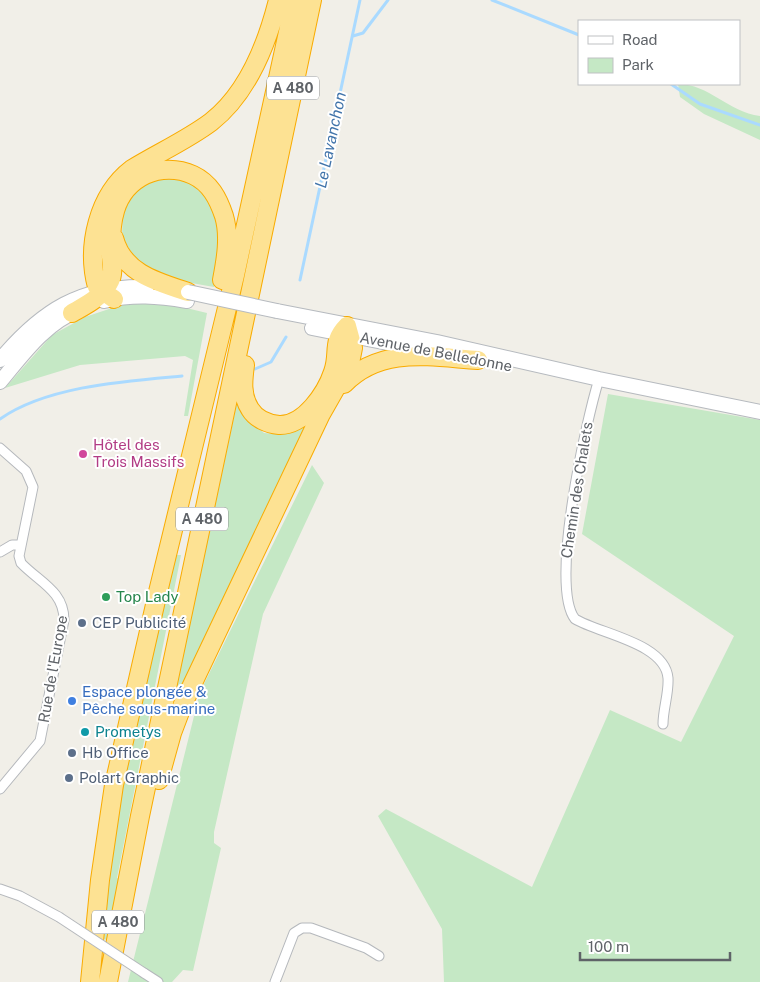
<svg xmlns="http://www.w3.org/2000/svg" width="760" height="982" font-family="'Public Sans',sans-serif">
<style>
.green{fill:#c5e8c5}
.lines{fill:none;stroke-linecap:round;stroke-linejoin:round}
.stream{stroke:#aadaff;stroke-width:3}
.minor-casing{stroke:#b5b8bc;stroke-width:11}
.secondary-casing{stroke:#b6babf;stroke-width:16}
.motorway-casing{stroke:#f9ab00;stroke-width:20}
.minor{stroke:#fff;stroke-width:9}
.secondary{stroke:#fff;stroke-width:14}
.motorway{stroke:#fde293;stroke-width:18}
.minor-bridge-casing{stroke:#b5b8bc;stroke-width:11;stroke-linecap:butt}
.secondary-bridge-casing{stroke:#b6babf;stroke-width:16;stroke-linecap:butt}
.minor-bridge{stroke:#fff;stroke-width:9}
.secondary-bridge{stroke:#fff;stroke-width:14}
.hotel-dot{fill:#d1479c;stroke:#fff;stroke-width:2}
.leisure-dot{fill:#2e9e5b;stroke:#fff;stroke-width:2}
.service-dot{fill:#5c6f8a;stroke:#fff;stroke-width:2}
.shop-dot{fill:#3f7fe0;stroke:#fff;stroke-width:2}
.culture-dot{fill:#0f9aa8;stroke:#fff;stroke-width:2}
.labels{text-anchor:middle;stroke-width:4;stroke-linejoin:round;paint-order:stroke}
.shield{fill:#fff;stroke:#8f9295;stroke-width:1}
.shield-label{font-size:14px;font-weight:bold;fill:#5f6368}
.street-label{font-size:15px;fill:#5f6368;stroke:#fff}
.hotel-label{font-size:15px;fill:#b23c85;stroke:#fff;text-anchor:start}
.leisure-label{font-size:15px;fill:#27864d;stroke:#fff;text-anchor:start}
.service-label{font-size:15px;fill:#4e5e75;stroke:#fff;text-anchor:start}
.shop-label{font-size:15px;fill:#366cbe;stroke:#fff;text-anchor:start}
.culture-label{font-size:15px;fill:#0d838f;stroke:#fff;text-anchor:start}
.water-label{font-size:16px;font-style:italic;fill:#4174aa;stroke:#fff}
</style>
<rect width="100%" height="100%" fill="#f1efe8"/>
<!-- green -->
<path class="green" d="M678 84C709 84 728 112 760 116V140L704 114 680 97Z
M161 178C168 178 177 177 184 179 194 181 199 187 205 195 225 224 222 255 214 287L163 278 140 268 122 236 123 208 141 186Z
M130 302 178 306 207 313 188 416H184L193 360 185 356 80 365 5 388 52 335 85 317Z
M608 394 760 420V982H444L442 929 378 816 386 809 532 887 610 710 681 742 734 636 582 534Z
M238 398 257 427 264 433 277 434 300 429 317 410 178 705 173 703Z
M312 465 324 483 263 614 214 832V843L221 848 193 971 183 970 172 982H128L200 692Z
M176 555H181L117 878 119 879 108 941 101 937 112 834Z"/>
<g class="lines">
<!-- stream -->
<path class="stream" d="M492 0 579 35
M353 36 363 33 388 0
M671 84 700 104 760 125
M300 280 360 0
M255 369 271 362 286 337
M0 419C47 386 126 381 182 376"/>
<!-- minor casing -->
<g class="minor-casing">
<path id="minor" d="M599 379C586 421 549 586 575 619 600 634 665 643 668 678 669 693 663 709 663 724
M0 448 26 471 33 487 19 556 21 563C39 582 64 591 64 620L40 741 0 789
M0 552 12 545H20
M0 889 20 896 59 917
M144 973 158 982
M275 982 294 933 302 928H311L366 948 379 956"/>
</g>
<!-- secondary casing -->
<g class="secondary-casing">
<path id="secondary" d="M104 301C133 294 158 296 187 301
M277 311 437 342 599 379 760 412
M312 328 428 351
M0 360C41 311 81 285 147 287
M0 382C24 353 45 323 81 309"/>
</g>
<!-- motorway casing -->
<g class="motorway-casing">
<path id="motorway" d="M114 238C123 273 157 282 188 292
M114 299 97 287C86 246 98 195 132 169 158 153 187 140 211 122 248 93 267 44 278 0
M72 313C86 305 101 298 109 283 114 275 112 265 111 257 110 225 112 191 145 175 160 168 178 168 193 175 210 183 218 198 224 216 230 236 226 259 222 280
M245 365C243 380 241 395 250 409 256 419 268 424 279 425 304 426 326 393 333 372 340 353 331 342 347 326
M344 384C381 346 431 357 478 360
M159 780 172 733 183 704 321 414 350 363 353 348 347 326
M90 982 100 880 114 785 157 596 235 275 295 0
M108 982 140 816 312 0"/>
</g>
<!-- minor -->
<use href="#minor" class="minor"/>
<!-- secondary -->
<use href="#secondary" class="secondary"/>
<!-- motorway -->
<use href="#motorway" class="motorway"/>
<!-- minor-bridge casing -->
<g class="minor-bridge-casing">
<path id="minor-bridge" d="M59 917 144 973"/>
</g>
<!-- secondary-bridge casing -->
<g class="secondary-bridge-casing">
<path id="secondary-bridge" d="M188 292 277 311"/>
</g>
<!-- minor-bridge -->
<use href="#minor-bridge" class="minor-bridge"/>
<!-- secondary-bridge -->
<use href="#secondary-bridge" class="secondary-bridge"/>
</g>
<!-- markers -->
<circle class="hotel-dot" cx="83" cy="454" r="5"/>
<circle class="leisure-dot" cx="106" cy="597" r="5"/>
<g class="service-dot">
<circle cx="82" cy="623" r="5"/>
<circle cx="72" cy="753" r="5"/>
<circle cx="69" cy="778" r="5"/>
</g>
<circle class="shop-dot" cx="72" cy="701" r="5"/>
<circle class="culture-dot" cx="85" cy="732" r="5"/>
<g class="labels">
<!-- shield labels -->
<g class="shield">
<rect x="267" y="76.5" width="52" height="23" rx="4"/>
<rect x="176" y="507.5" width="52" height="23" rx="4"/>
<rect x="92" y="910.5" width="52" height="23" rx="4"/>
</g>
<g class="shield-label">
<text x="293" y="93">A 480</text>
<text x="202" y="524">A 480</text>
<text x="118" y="927">A 480</text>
</g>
<!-- street labels -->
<g class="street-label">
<text transform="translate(436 352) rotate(11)" y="5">Avenue de Belledonne</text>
<text transform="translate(577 490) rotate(-81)" y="5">Chemin des Chalets</text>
<text transform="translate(53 669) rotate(-80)" y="5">Rue de l'Europe</text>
</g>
<!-- hotel labels -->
<g class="hotel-label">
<text x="93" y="450">Hôtel des<tspan x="93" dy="17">Trois Massifs</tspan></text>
</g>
<!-- leisure labels -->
<g class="leisure-label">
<text x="116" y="602">Top Lady</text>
</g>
<!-- service labels -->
<g class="service-label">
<text x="92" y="628">CEP Publicité</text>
<text x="82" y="758">Hb Office</text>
<text x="79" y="783">Polart Graphic</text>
</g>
<!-- shop labels -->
<g class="shop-label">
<text x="82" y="697">Espace plongée &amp;<tspan x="82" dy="17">Pêche sous-marine</tspan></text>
</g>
<!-- culture labels -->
<g class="culture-label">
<text x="95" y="737">Prometys</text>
</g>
<!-- water labels -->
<g class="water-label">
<text transform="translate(330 140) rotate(-78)" y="6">Le Lavanchon</text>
</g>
</g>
<!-- legend -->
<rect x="578" y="20" width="162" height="65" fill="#ffffff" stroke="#bfc1c3"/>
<rect x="588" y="36" width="25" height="8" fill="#ffffff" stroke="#bfc1c3"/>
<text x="622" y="45" font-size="15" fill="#5f6368">Road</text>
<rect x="588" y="58" width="25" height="15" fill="#c5e8c5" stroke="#bfc1c3"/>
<text x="622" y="70" font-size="15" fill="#5f6368">Park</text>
<!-- scale -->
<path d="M580 952v8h150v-8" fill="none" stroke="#5f6368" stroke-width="2.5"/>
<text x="588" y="952" font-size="15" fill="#5f6368" stroke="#ffffff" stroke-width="4" paint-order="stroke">100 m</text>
</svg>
